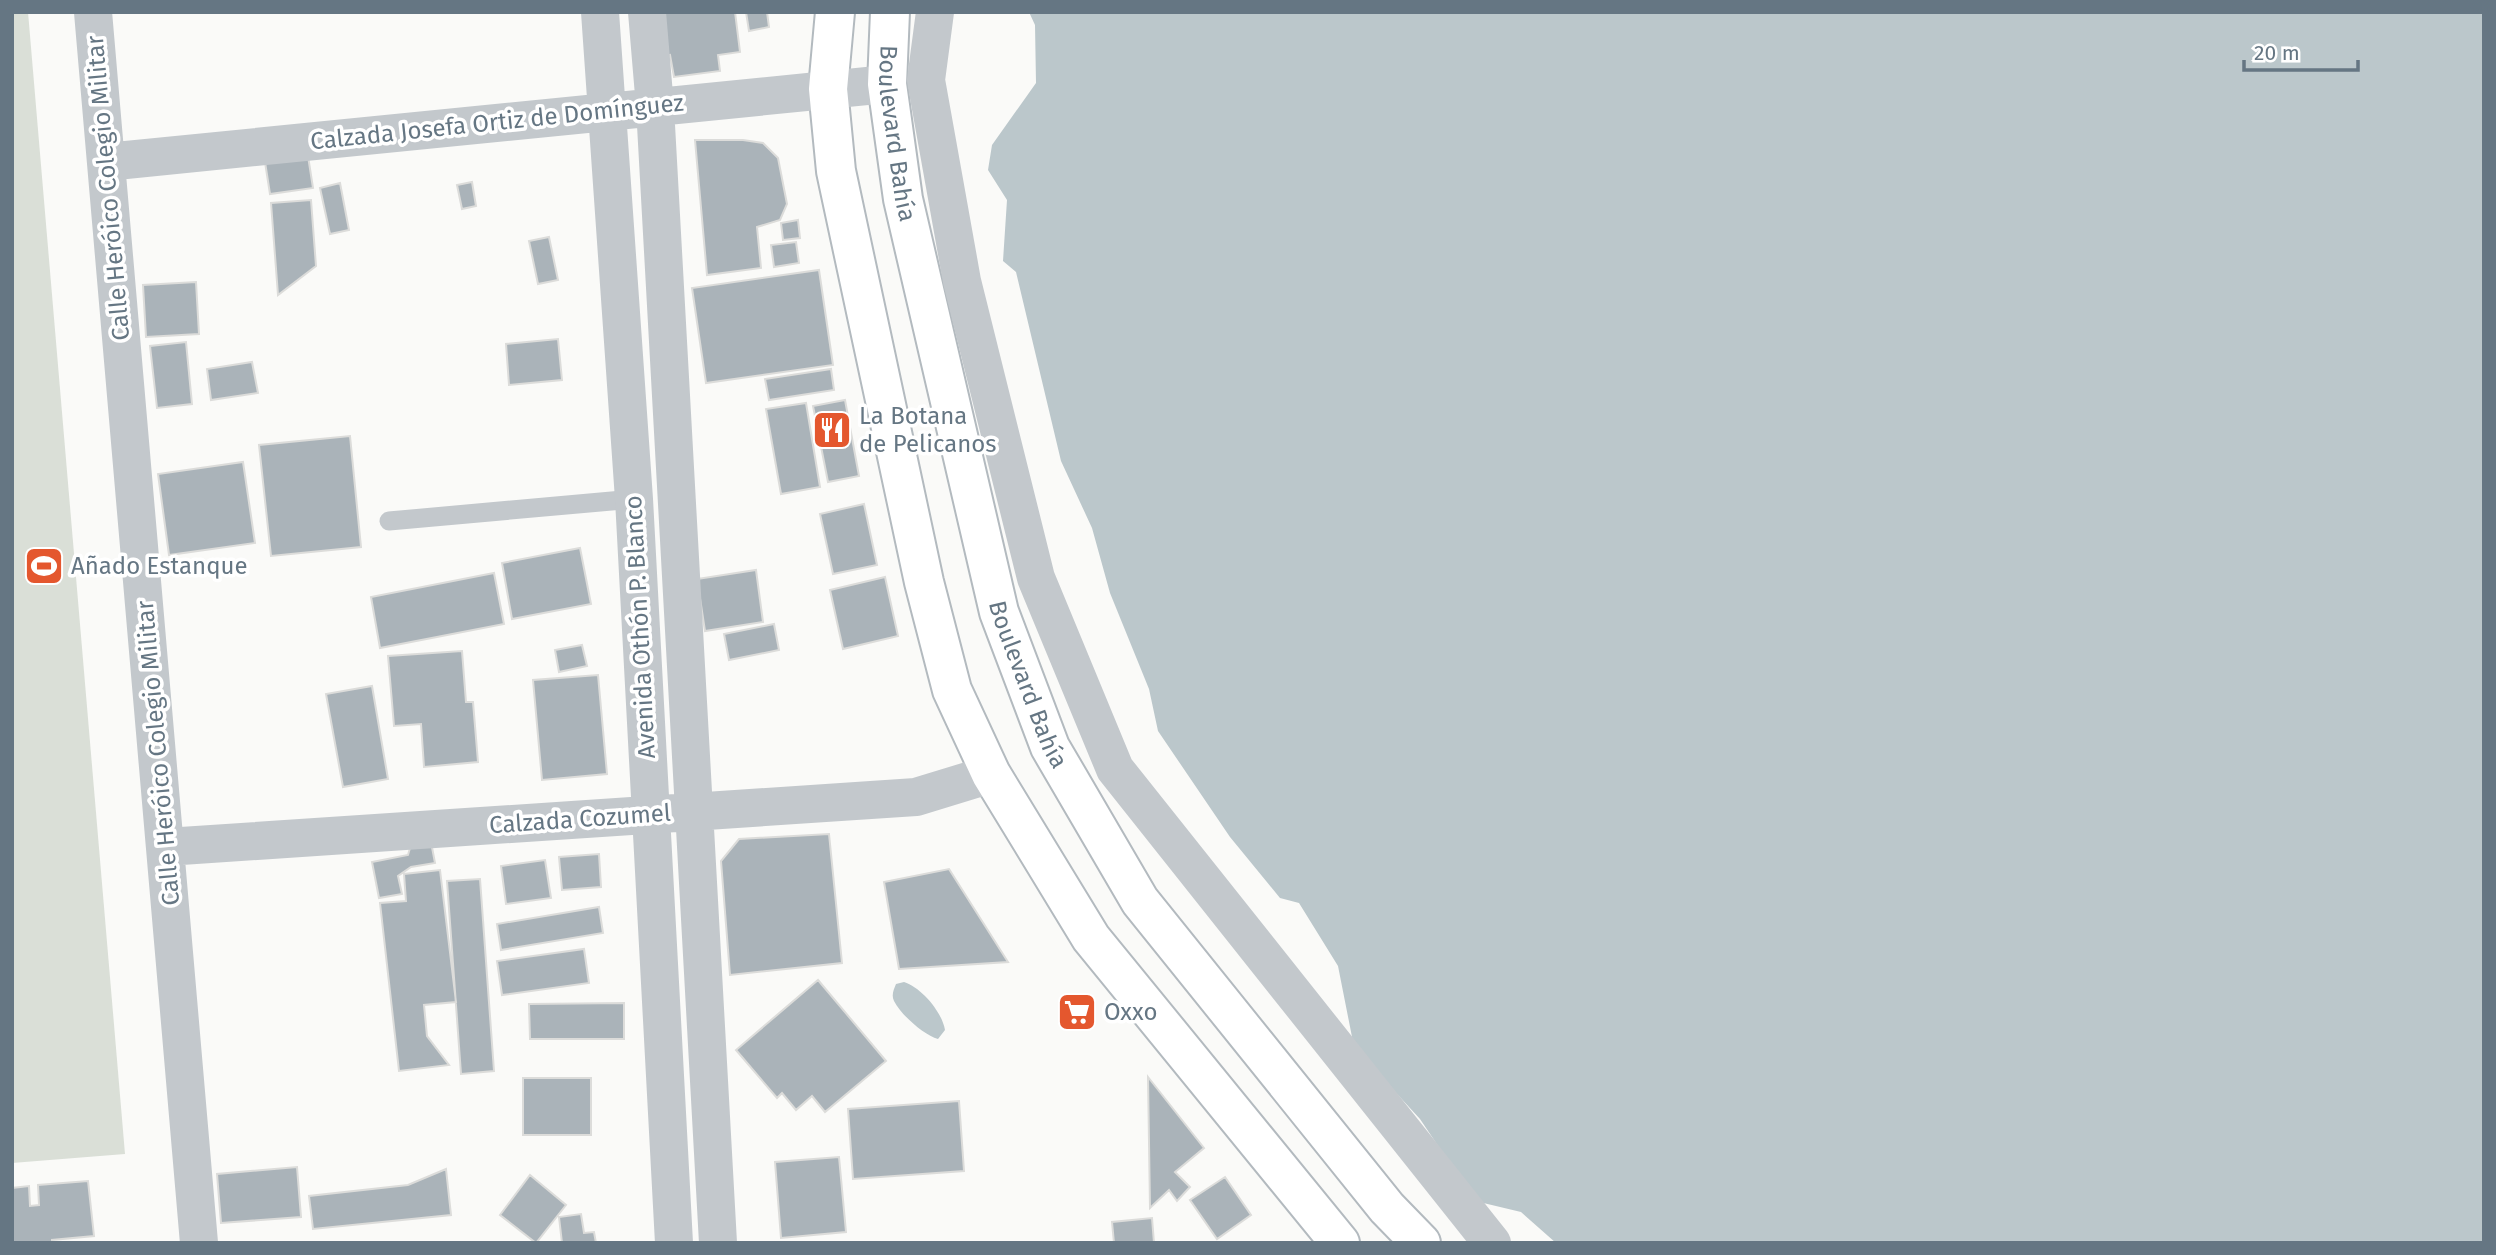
<svg xmlns="http://www.w3.org/2000/svg" width="2496" height="1255" font-family="'Fira Sans',sans-serif">
<style>
.green{fill:#dadfd7}
.water{fill:#bbc7cb}
.building{fill:#aab3b9;stroke:#dcdcda;stroke-width:2}
.lines{fill:none;stroke-linecap:round;stroke-linejoin:round}
.secondary-casing{stroke:#b3babf;stroke-width:42}
.lane{stroke:#c3c8cc;stroke-width:19}
.street{stroke:#c3c8cc;stroke-width:38}
.secondary{stroke:#fff;stroke-width:38}
.labels{text-anchor:middle;stroke-width:7;stroke-linejoin:round;paint-order:stroke}
.street-label{font-size:24px;fill:#657683;stroke:#fff}
.poi-label{font-size:24px;fill:#657683;stroke:#fff;text-anchor:start}
</style>
<rect width="100%" height="100%" fill="#fafaf8"/>
<!-- green -->
<path class="green" d="M12 12H28L125 1154 12 1163Z"/>
<!-- water -->
<path class="water" d="M1029 12H2484V1243H1556L1521 1212 1475 1201 1420 1119 1354 1047 1338 966 1299 903 1280 898 1230 837 1158 731 1149 689 1110 593 1092 528 1061 461 1016 272 1003 261 1007 200 988 170 992 145 1036 83 1035 25Z
M904 982C922 988 942 1012 945 1030L938 1039C924 1035 901 1015 894 1001 891 995 894 989 896 984Z"/>
<!-- building -->
<path class="building" d="M651 12H735L740 52 718 55 720 71 674 77 670 55 658 57Z
M746 12H767L769 27 749 31Z
M695 140H743L763 143 778 158 787 204 780 220 757 227 761 268 707 275Z
M308 156 313 188 270 194 265 162Z
M472 182 476 206 462 209 457 185Z
M340 183 349 230 330 234 320 188Z
M311 200 316 266 278 295 271 203Z
M798 220 800 238 783 240 781 223Z
M549 237 558 280 538 284 529 241Z
M796 242 799 263 774 267 771 245Z
M819 270 833 365 706 383 692 288Z
M196 282 199 334 146 337 143 285Z
M558 339 562 380 509 385 506 344Z
M186 342 192 404 157 408 150 346Z
M252 362 258 393 211 400 207 369Z
M831 369 834 390 769 400 765 379Z
M845 400 859 476 828 482 813 406Z
M806 403 820 487 781 494 766 409Z
M350 436 361 547 271 556 259 445Z
M243 462 255 543 169 555 158 474Z
M864 504 877 565 833 574 820 514Z
M580 548 591 604 512 619 502 563Z
M756 570 763 622 705 631 697 579Z
M494 573 504 624 380 648 371 597Z
M885 577 898 636 843 649 830 590Z
M774 624 779 650 729 660 724 634Z
M582 645 587 666 559 672 555 650Z
M462 651 466 702H473L478 762 424 767 421 724 394 726 388 656Z
M598 675 607 774 542 780 533 680Z
M372 686 388 779 343 787 326 694Z
M829 834 842 963 730 975 721 861 739 839Z
M412 841 431 842 435 863 411 867 398 876 402 894 379 898 372 862 408 855Z
M599 854 601 887 562 890 559 857Z
M545 860 551 898 506 904 501 866Z
M949 869 1008 962 899 969 884 882Z
M440 870 456 1002 424 1005 427 1036 449 1065 399 1071 380 903 406 901 404 874Z
M480 879 494 1071 461 1074 447 881Z
M599 907 603 933 501 950 497 924Z
M584 949 589 983 502 995 497 961Z
M818 980 886 1061 825 1112 812 1096 796 1110 782 1093 777 1098 736 1050Z
M624 1003V1039H530L529 1004Z
M1148 1077 1204 1148 1175 1172 1190 1187 1177 1201 1169 1190 1150 1208Z
M523 1078H591V1135H523Z
M959 1101 964 1171 853 1179 848 1109Z
M839 1157 846 1232 781 1238 775 1162Z
M297 1167 301 1217 221 1223 217 1174Z
M446 1169 451 1215 313 1229 309 1196 408 1185Z
M530 1175 566 1205 536 1243 500 1215Z
M1225 1177 1251 1215 1217 1239 1190 1200Z
M88 1181 94 1236 52 1240V1243H12V1188L29 1186 30 1206 39 1205 38 1185Z
M581 1214 584 1233 594 1232 596 1243H562L559 1217Z
M1152 1218 1154 1243H1114L1112 1222Z"/>
<g class="lines">
<!-- secondary casing -->
<g class="secondary-casing">
<g id="secondary">
<path d="M835 12 828 89 836 171 924 582 952 690 991 774 1091 938 1340 1243"/>
<path id="s1" d="M890 12 887 84 903 199 999 612 1050 747 1140 901 1387 1208 1421 1243"/>
</g>
</g>
<!-- lane -->
<path class="lane" d="M389 521 634 499"/>
<!-- street -->
<path class="street" d="M93 12 199 1243
M600 12 634 499 674 1243
M647 12 655 107 718 1243
M935 12 926 80 962 281 1036 578 1115 769 1492 1243
M106 162 887 84
M166 847 916 797 991 774"/>
<!-- secondary -->
<use href="#secondary" class="secondary"/>
</g>
<!-- icons -->
<defs>
<g id="restaurant-square" transform="scale(2.0125)"><rect x="-9" y="-9" width="18" height="18" rx="4" fill="#e4572e" stroke="#fff"/><path d="M-5-6h1v4h1v-4h1v4h1v-4h1v5L-1.5 .5V6h-2V.5L-5-1ZM5-6V6H3V1.5H1.5Q1.5-4 5-6Z" fill="#fff"/></g>
<g id="stadium-square" transform="scale(2.0125)"><rect x="-9" y="-9" width="18" height="18" rx="4" fill="#e4572e" stroke="#fff"/><path d="M0-5a6.5 5 0 1 0 0 10a6.5 5 0 1 0 0-10ZM-3.5-1.8h7v3.6h-7Z" fill="#fff"/></g>
<g id="supermarket-square" transform="scale(2.0125)"><rect x="-9" y="-9" width="18" height="18" rx="4" fill="#e4572e" stroke="#fff"/><path d="M-6-5.5h2.5l.6 2H6L4.5 2H-2.5L-4.4-4H-6ZM-1.5 3.2a1.3 1.3 0 1 0 .1 0ZM3 3.2a1.3 1.3 0 1 0 .1 0Z" fill="#fff"/></g>
</defs>
<g fill-rule="evenodd">
<use href="#restaurant-square" x="832" y="430"/>
<use href="#stadium-square" x="44" y="566"/>
<use href="#supermarket-square" x="1077" y="1012"/>
</g>
<g class="labels">
<!-- street labels -->
<g class="street-label">
<text transform="translate(497 122) rotate(-6)" y="8">Calzada Josefa Ortiz de Domínguez</text>
<text dy="8" stroke="none"><textPath href="#s1" startOffset="122">Boulevard Bahía</textPath></text>
<text transform="translate(108 188) rotate(-95)" y="8">Calle Heróico Colegio Militar</text>
<text transform="translate(640 627) rotate(-93)" y="8">Avenida Othón P. Blanco</text>
<text dy="8" stroke="none"><textPath href="#s1" startOffset="690">Boulevard Bahía</textPath></text>
<text transform="translate(158 753) rotate(-95)" y="8">Calle Heróico Colegio Militar</text>
<text transform="translate(580 819) rotate(-4)" y="8">Calzada Cozumel</text>
</g>
<!-- poi labels -->
<g class="poi-label">
<text x="859" y="424">La Botana<tspan x="859" dy="28">de Pelicanos</tspan></text>
<text x="71" y="574">Añado Estanque</text>
<text x="1104" y="1020">Oxxo</text>
</g>
</g>
<!-- border -->
<rect width="2496" height="1255" fill="none" stroke="#657683" stroke-width="28"/>
<!-- scale -->
<path d="M2244 60v10h114v-10" fill="none" stroke="#657683" stroke-width="3.5"/>
<text x="2254" y="60" font-size="21" fill="#657683" stroke="#ffffff" stroke-width="5" paint-order="stroke">20 m</text>
</svg>
